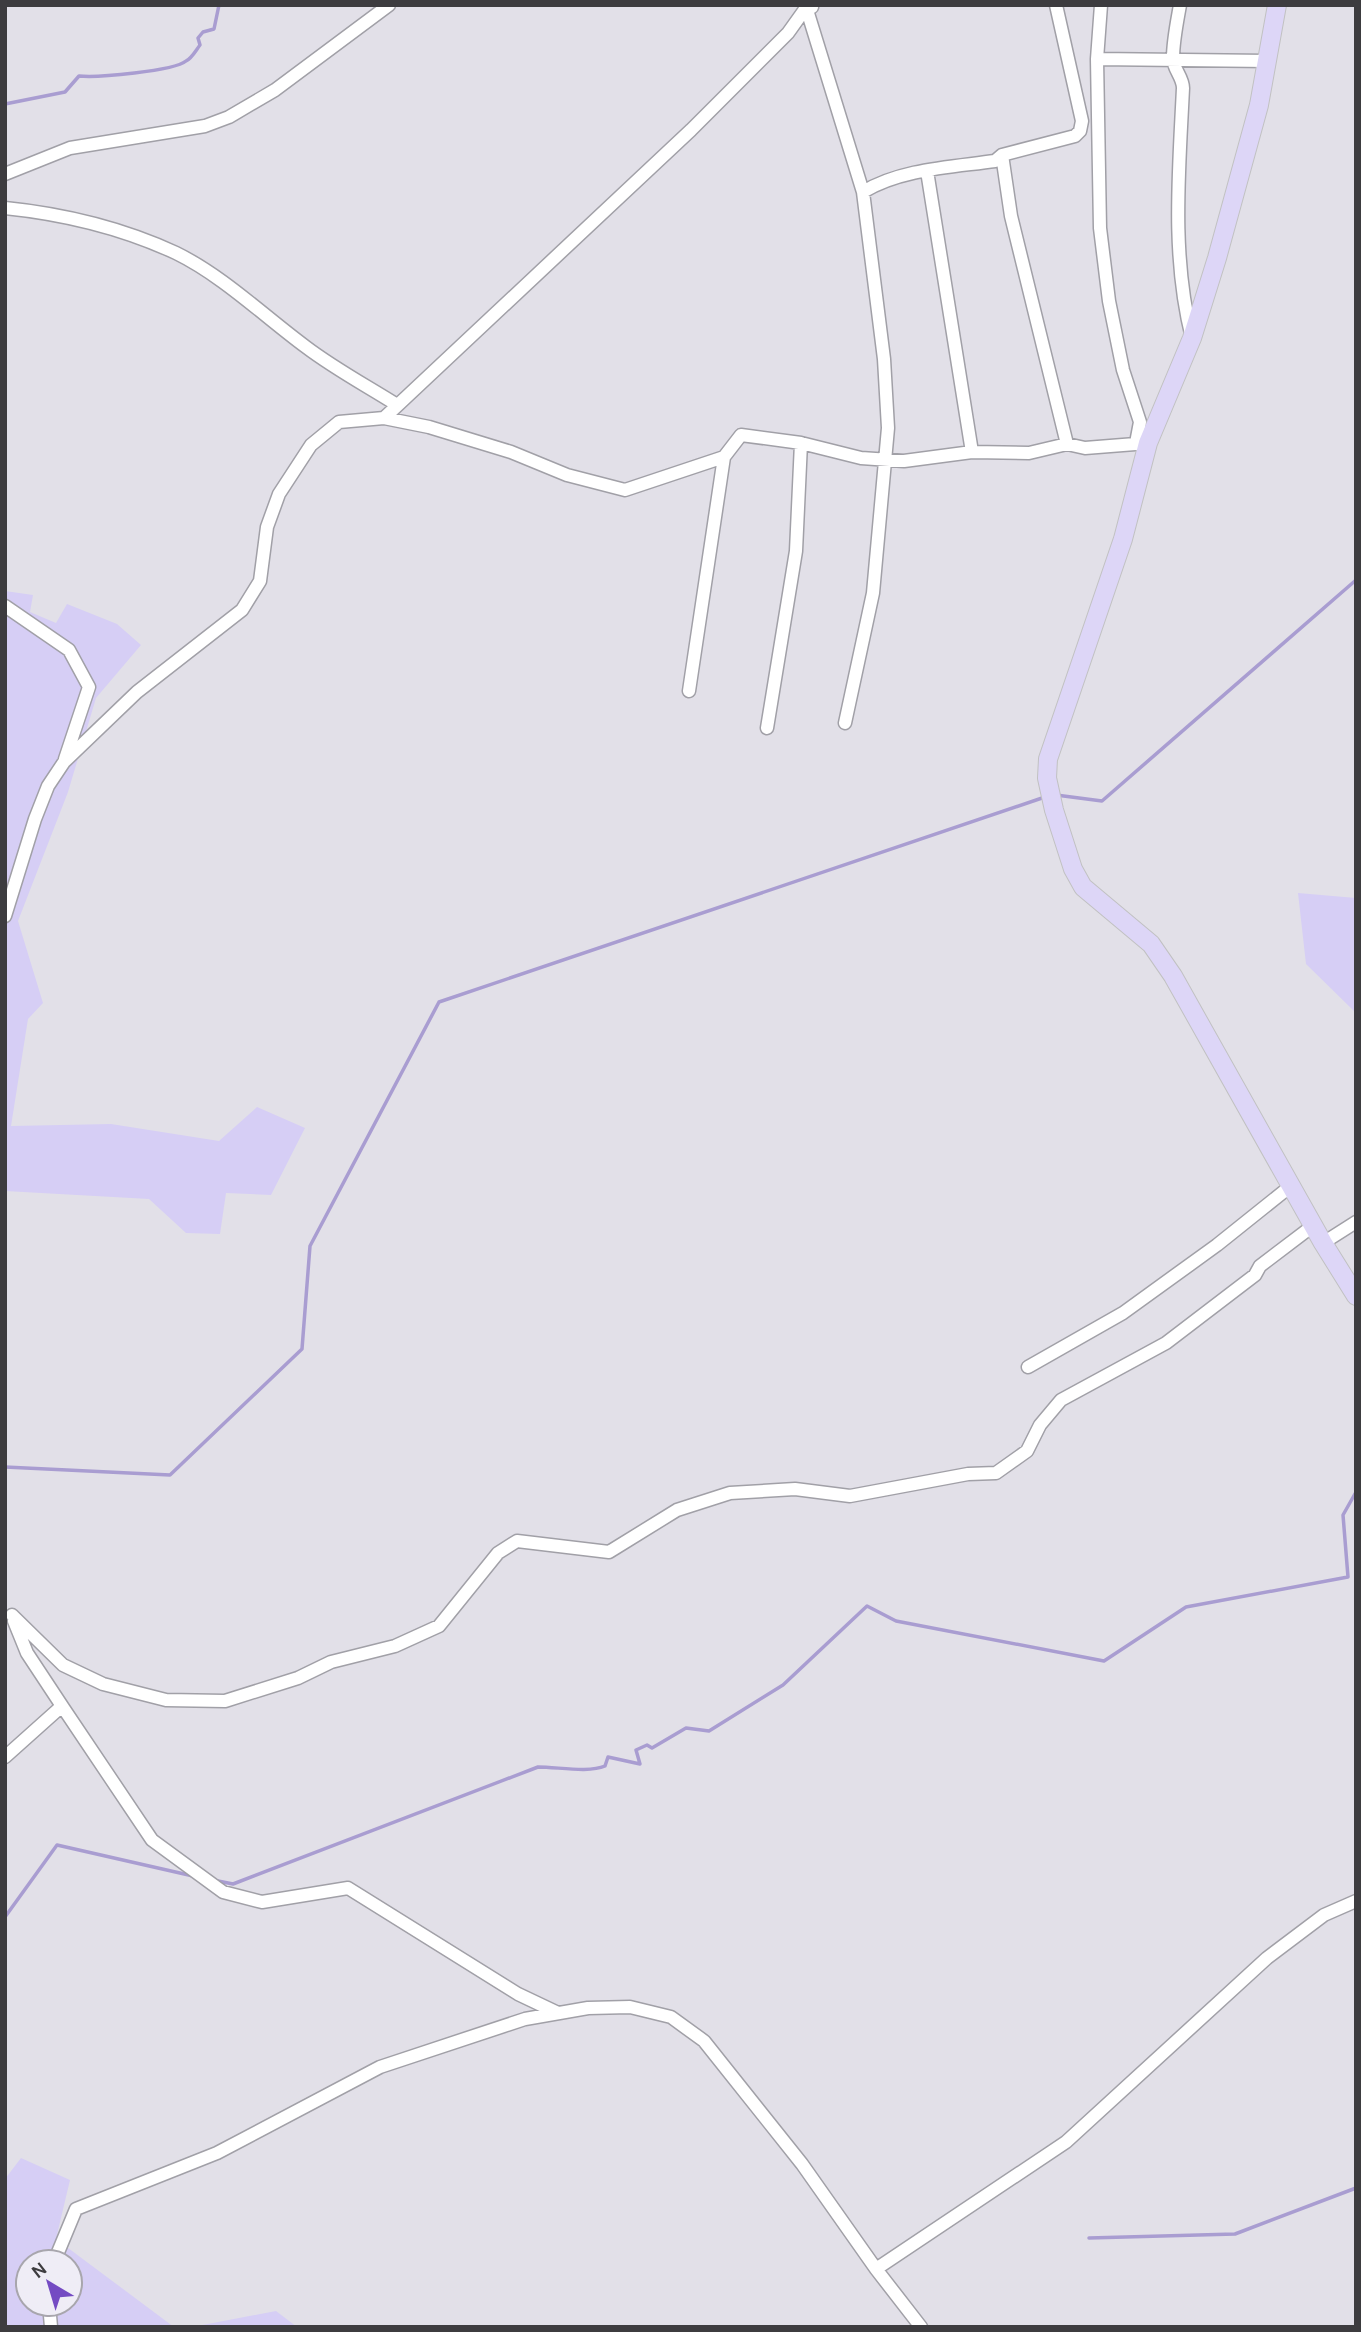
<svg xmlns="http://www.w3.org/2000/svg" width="1361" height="2332" font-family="Karla,sans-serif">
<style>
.green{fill:#d6cef5;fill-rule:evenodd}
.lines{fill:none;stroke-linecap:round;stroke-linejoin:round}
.stream{stroke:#a99dd1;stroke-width:3.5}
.minor-casing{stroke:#a1a0a7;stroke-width:15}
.primary-casing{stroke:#c1c1c2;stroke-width:20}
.minor{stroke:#fff;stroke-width:12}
.primary{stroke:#ddd6f7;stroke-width:18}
</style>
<rect width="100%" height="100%" fill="#e2e0e8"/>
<!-- green -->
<path class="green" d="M5 591 33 595 30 612 56 623 67 604 117 624 141 645 96 698 68 792 18 921 43 1003 28 1019 11 1126 111 1124 219 1141 257 1107 305 1128 271 1195 226 1193 220 1234 186 1233 149 1199 5 1191Z
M1298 893 1356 898V1013L1306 964Z
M21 2158 70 2180 56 2239 174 2327H6L5 2179ZM28 2262H70V2304H28Z
M276 2311 297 2327H192Z"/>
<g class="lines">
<!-- stream -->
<path class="stream" d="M5 104 65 92 79 76C96 78 174 71 186 61 192 58 196 50 200 45L198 38 203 32 214 29 219 5
M1056 795 1102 801 1356 580
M5 1467 170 1475 302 1349 310 1246 439 1002 1045 797
M218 1881 233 1884 538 1767C558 1767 589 1773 605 1766L608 1757 640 1764 636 1750 647 1745 652 1748 686 1728 709 1731 783 1685 867 1606 896 1621 1104 1661 1186 1607 1348 1577 1343 1515 1356 1492
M5 1917 57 1845 193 1876
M1089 2238 1235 2234 1356 2188"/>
<!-- minor casing -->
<g class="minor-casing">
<path id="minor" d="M1101 5 1097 59 1100 228 1109 301 1123 370 1140 422 1136 443
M1180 5C1177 22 1173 41 1173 58 1173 69 1183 77 1183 88 1179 172 1171 255 1192 338
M812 7 807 10 863 192
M1097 59 1268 61
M1002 155 1011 216 1067 444
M927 171 972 452
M5 174 70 148 205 126 229 117 275 90 389 5
M5 208C64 214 122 228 176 253 223 276 264 316 306 347 335 369 367 386 397 405
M384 418 691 130 788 33 808 5
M5 606 69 650 89 687 65 759
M689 691 724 457 741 435 801 443 861 458 904 461 972 452 1029 453 1067 444 1085 448 1148 443
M845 723 873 593 888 428 884 359 863 192C900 169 953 167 995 161L1002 155 1075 136 1080 131 1082 121 1056 5
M767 728 796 551 801 443
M5 916 35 819 48 786 64 762 137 692 242 610 260 581 267 527 279 494 311 445 339 422 384 418 429 427 511 452 567 475 625 490 724 457
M1323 1243 1356 1222
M1028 1367 1123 1313 1217 1245 1292 1185
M12 1615 63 1665 103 1684 166 1700 225 1701 298 1678 331 1662 395 1646 439 1626 498 1553 517 1541 609 1552 677 1510 730 1493 795 1489 850 1496 968 1474 996 1473 1027 1451 1040 1425 1061 1400 1166 1343 1255 1275 1260 1266 1314 1225
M62 1706 152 1840 223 1892 262 1902 348 1888 518 1994 558 2013
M5 1757 62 1706 27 1653 14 1621
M54 2262 76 2209 217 2153 380 2067 525 2019 588 2008 630 2007 671 2017 704 2041 802 2164 876 2269 921 2327
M876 2269 1066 2142 1267 1958 1324 1915 1356 1901
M49 2304 51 2327"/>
</g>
<!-- primary casing -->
<g class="primary-casing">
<path id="primary" d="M1277 5 1259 105 1217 258 1192 338 1148 443 1123 539 1048 759 1047 778 1054 810 1073 869 1083 887 1151 944 1173 976 1323 1243 1356 1296"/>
</g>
<!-- minor -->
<use href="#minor" class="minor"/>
<!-- primary -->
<use href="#primary" class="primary"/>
</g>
<!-- border -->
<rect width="1361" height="2332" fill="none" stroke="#3d3c3f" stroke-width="14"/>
<!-- north arrow -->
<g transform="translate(49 2283) rotate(322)"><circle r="33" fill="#efedf6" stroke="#a8a6ad" stroke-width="2"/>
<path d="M0-5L12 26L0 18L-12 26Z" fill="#744bc3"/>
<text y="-10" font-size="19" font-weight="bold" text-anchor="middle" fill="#3d3c3f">N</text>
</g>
</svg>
